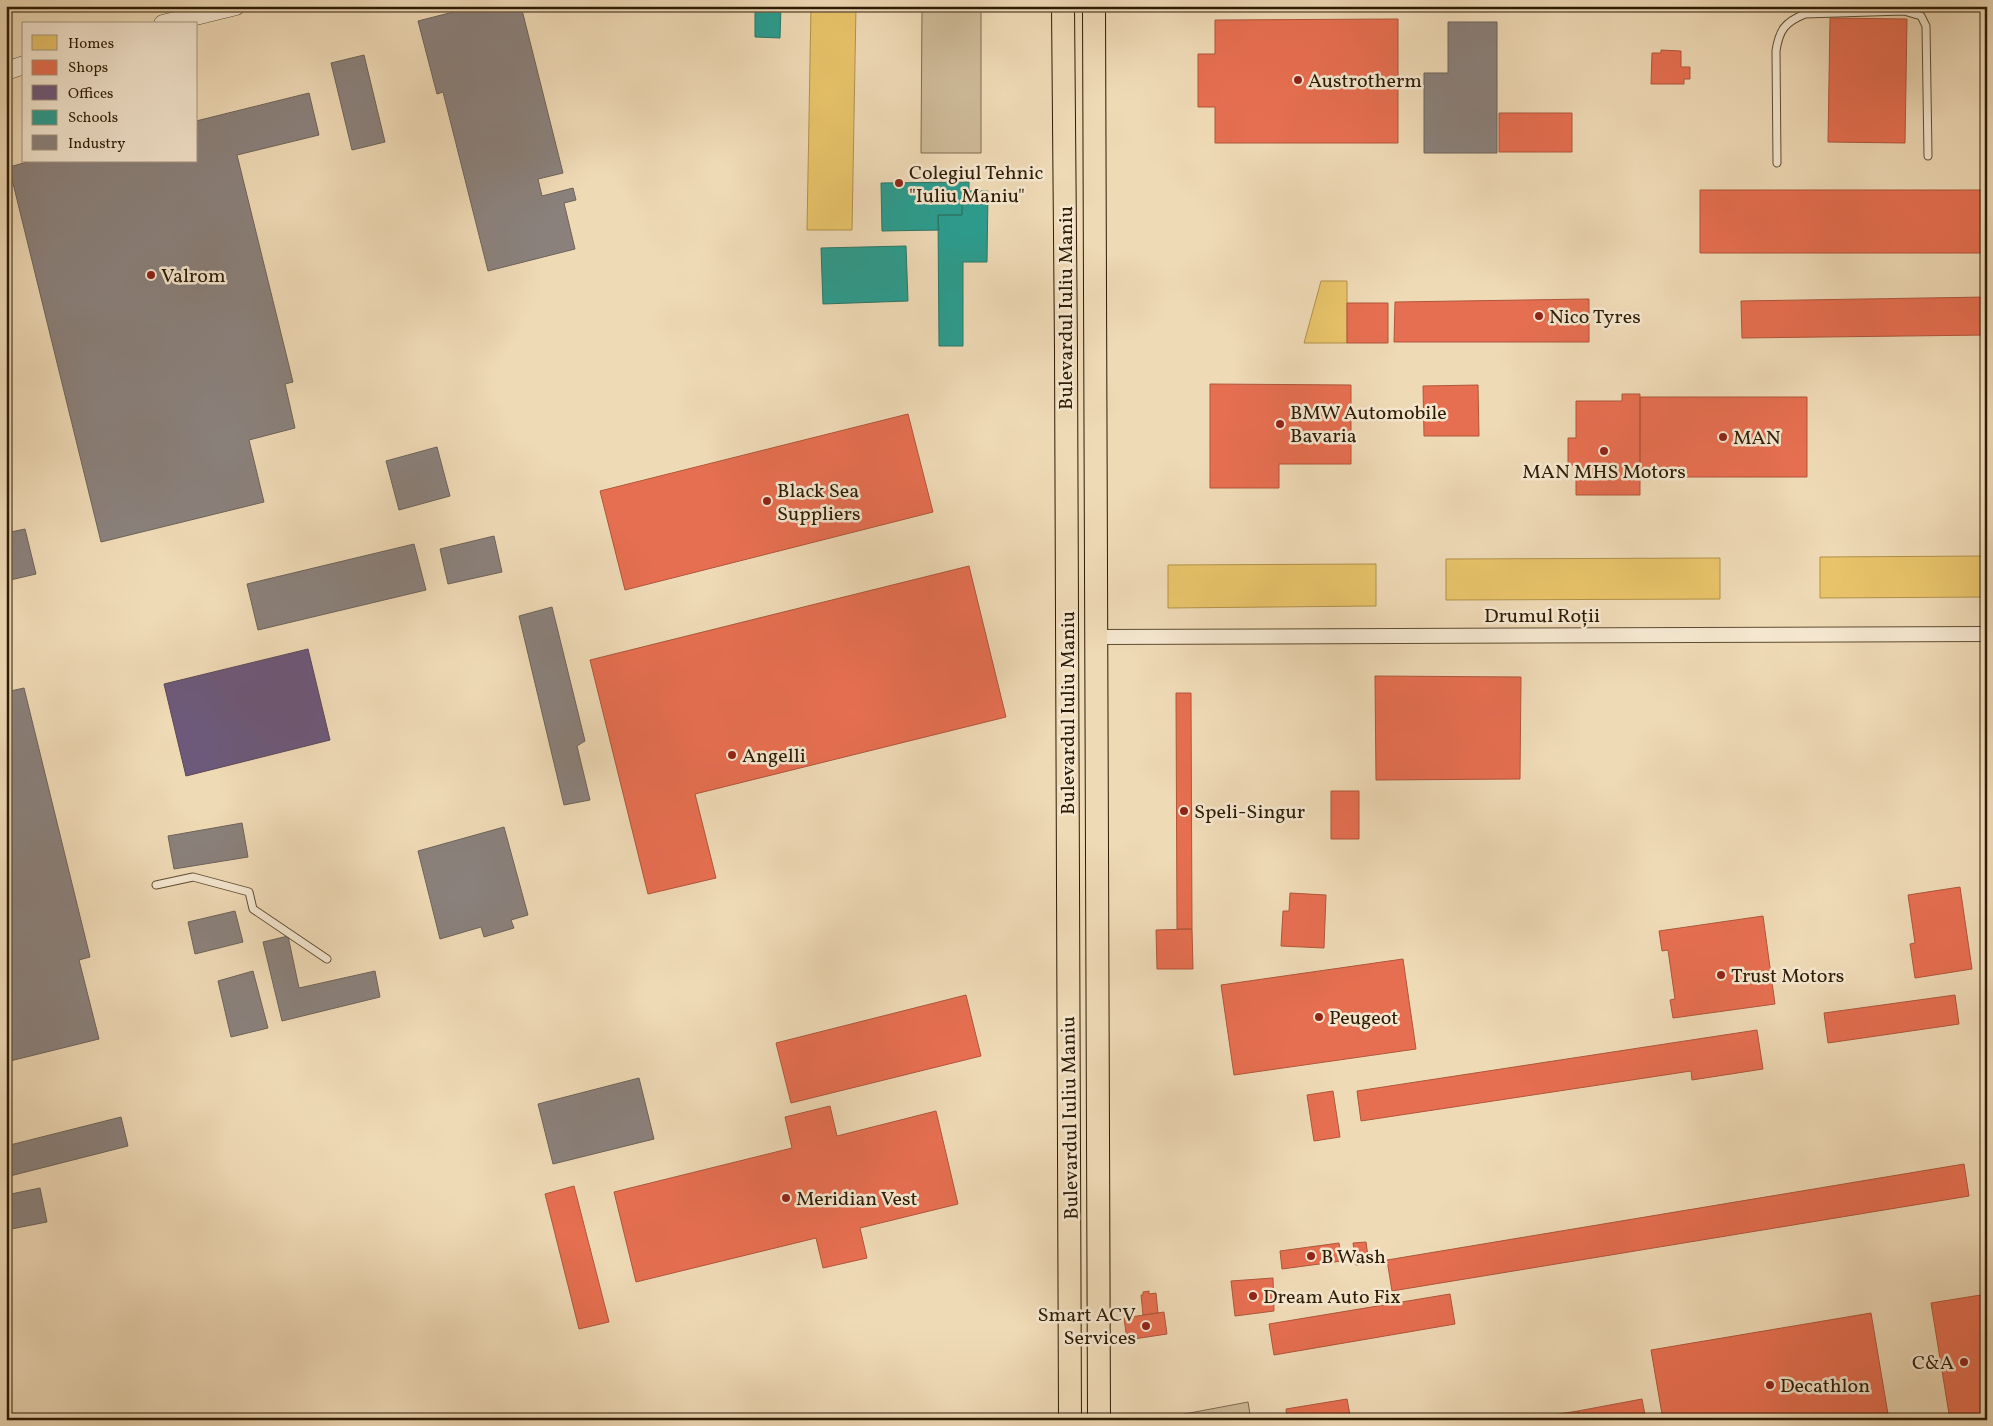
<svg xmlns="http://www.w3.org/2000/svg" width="1993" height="1426" font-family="Vollkorn,serif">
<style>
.green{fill:#ceba98;stroke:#7e6b4e}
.homes{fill:#e9c46a;stroke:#b1924b}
.shops{fill:#e76f51;stroke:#af563a}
.offices{fill:#6d597a;stroke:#5a4757}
.schools{fill:#2a9d8f;stroke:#2b7665}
.industry{fill:#8a817c;stroke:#6e6358}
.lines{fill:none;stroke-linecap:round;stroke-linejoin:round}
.service-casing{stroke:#5e4c30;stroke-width:9}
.minor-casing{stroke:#5e4c30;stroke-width:16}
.tertiary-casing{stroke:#5e4c30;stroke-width:19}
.primary-casing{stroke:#2d1c04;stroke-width:24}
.service{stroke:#f5e7d0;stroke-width:7}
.minor{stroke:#f5e7d0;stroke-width:14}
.tertiary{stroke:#f5e7d0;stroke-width:18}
.primary{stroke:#efdab6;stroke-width:22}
.poi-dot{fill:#8f2418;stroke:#f5e7d0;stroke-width:2}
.labels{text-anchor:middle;stroke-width:5;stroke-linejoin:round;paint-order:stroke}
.poi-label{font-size:20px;fill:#2d1c04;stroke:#f5e7d0;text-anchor:start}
.street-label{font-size:20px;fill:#2d1c04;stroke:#f5e7d0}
</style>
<rect width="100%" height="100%" fill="#efdab6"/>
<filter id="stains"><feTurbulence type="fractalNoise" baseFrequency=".004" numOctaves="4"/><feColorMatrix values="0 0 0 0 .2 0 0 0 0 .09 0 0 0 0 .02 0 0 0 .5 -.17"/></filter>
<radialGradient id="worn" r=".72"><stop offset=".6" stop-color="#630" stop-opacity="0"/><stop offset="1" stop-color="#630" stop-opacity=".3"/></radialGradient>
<!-- green -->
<path class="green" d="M922 6H981V153H921Z
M1248 1402 1251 1420H1174L1179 1415Z"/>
<!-- homes -->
<path class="homes" d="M811 6H856L852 230H807Z
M1321 281H1347V343H1304Z
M1987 556V597L1820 598V557Z
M1720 558V599L1446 600V559Z
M1376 564V606L1168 608V565Z"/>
<!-- shops -->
<path class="shops" d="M1830 18 1907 19 1905 143 1828 142Z
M1398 19V143H1215V107H1198V54H1215V20Z
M1661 50 1681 51V67H1690V79H1684V84H1651L1652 53H1661Z
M1499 113H1572V152H1499Z
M1700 190H1987V253H1700Z
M1987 297V335L1742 338 1741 301Z
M1589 299V342H1394L1395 302Z
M1347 303H1388V343H1347Z
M1210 384 1351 385V464H1279V488H1210Z
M1478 385 1479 436H1424L1423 386Z
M1622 394H1640V495H1576V465H1568V438H1576V401H1622Z
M1640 397H1807V477H1640Z
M908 414 933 512 625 590 600 491Z
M969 566 1006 717 695 794 716 878 648 894 590 660Z
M1375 676 1521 677 1520 779 1376 780Z
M1176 693H1191L1192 929H1177Z
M1331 791H1359V839H1331Z
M1960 887 1972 969 1915 978 1910 944 1915 943 1908 895Z
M1290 893 1326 895 1324 948 1281 946 1283 911H1289Z
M1763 916 1775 1004 1673 1018 1670 1000 1675 999 1668 950 1662 951 1659 931Z
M1192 929 1193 969H1157L1156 930Z
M1403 959 1416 1049 1234 1075 1221 985Z
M966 995 981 1056 791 1103 776 1043Z
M1955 995 1959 1024 1828 1043 1824 1013Z
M1757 1030 1763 1069 1692 1080 1691 1071 1361 1121 1357 1091Z
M1333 1091 1340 1137 1314 1141 1307 1095Z
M830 1106 837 1136 936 1111 958 1204 860 1228 867 1258 823 1268 816 1238 636 1282 614 1192 792 1148 785 1117Z
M1964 1164 1969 1196 1392 1291 1387 1260Z
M574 1186 609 1322 579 1329 545 1194Z
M1366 1242 1369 1263 1356 1265 1353 1243Z
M1339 1243 1342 1261 1282 1269 1280 1251Z
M1273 1278 1274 1311 1235 1316 1231 1281Z
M1149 1291V1294L1156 1293 1158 1313 1143 1315 1141 1295H1143V1292Z
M1450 1294 1455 1324 1274 1355 1269 1324Z
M1987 1294V1420H1950L1931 1303Z
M1164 1312 1167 1334 1127 1340 1124 1318Z
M1871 1313 1889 1420H1663L1651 1350Z
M1347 1399 1351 1420H1282L1287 1419 1286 1409Z
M1642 1399 1646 1420H1579L1578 1411Z
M1578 1411 1579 1420H1525L1539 1417Z"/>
<!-- offices -->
<path class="offices" d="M308 649 330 740 186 776 164 684Z"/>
<!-- schools -->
<path class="schools" d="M755 6H781L780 38 755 37Z
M969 182V191H962V215H938L939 230 882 231 881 183Z
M962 191H988L987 262H963V346H939L938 215H962Z
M906 246 908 301 823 304 821 248Z"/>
<!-- industry -->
<path class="industry" d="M477 6H521L563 173 538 179 542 196 573 188 576 200 564 203 575 249 488 271 443 92 437 94 418 21Z
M1448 22H1497V153H1424V73H1448Z
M364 55 385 142 352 150 331 63Z
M309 93 319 135 237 155 293 382 285 384 295 428 249 440 264 502 101 542 9 167 31 161H196V121Z
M437 447 450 496 399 510 386 461Z
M25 529 36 574 6 581V533Z
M494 536 502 572 448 584 440 549Z
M414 544 426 590 258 630 247 584Z
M552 607 585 741 577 746 590 800 564 805 519 616Z
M24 688 90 957 79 960 99 1039 6 1062V692Z
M242 823 248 857 174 869 168 836Z
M504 827 528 915 511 920 514 928 484 937 481 927 440 939 418 851Z
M235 911 243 942 195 954 188 922Z
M288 936 299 988 375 971 380 997 282 1021 263 942Z
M253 971 268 1028 231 1037 218 981Z
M639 1078 654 1139 553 1164 538 1104Z
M121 1117 128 1146 6 1177V1146Z
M40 1188 47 1222 6 1230V1195Z"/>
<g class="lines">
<!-- service casing -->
<g class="service-casing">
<path id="service" d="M1777 163 1776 51C1779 30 1785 22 1805 14L1904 11 1921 16 1926 26 1928 156
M156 885 193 877 249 892 253 909 327 959"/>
</g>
<!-- minor casing -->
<g class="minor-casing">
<path id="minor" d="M1096 637 1987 634"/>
</g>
<!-- tertiary casing -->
<g class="tertiary-casing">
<path id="tertiary" d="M163 24 236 6
M6 71 24 65"/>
</g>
<!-- primary casing -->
<g class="primary-casing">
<path id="primary" d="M1063 6 1066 350 1070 1420
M1094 6 1099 1420"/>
</g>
<!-- service -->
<use href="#service" class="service"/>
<!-- minor -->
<use href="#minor" class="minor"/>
<!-- tertiary -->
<use href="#tertiary" class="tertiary"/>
<!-- primary -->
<use href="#primary" class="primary"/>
</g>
<!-- markers -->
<g class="poi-dot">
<circle cx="1298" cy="80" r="5"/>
<circle cx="899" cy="183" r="5"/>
<circle cx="151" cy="275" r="5"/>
<circle cx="1539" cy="316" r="5"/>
<circle cx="1280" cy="424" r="5"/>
<circle cx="1723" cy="437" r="5"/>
<circle cx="1604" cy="451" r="5"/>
<circle cx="767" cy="501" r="5"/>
<circle cx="732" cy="755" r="5"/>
<circle cx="1184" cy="811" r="5"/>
<circle cx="1721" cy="975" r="5"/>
<circle cx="1319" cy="1017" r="5"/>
<circle cx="786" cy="1198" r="5"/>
<circle cx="1311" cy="1256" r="5"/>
<circle cx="1253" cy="1296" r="5"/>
<circle cx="1146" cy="1326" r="5"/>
<circle cx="1964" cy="1362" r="5"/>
<circle cx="1770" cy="1385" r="5"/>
</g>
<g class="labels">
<!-- poi labels -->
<g class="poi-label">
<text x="1308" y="87">Austrotherm</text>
<text x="909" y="179">Colegiul Tehnic<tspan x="909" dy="23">"Iuliu Maniu"</tspan></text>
<text x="161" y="282">Valrom</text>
<text x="1549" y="323">Nico Tyres</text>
<text x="1290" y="419">BMW Automobile<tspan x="1290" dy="23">Bavaria</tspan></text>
<text x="1733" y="444">MAN</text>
<text x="1604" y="478" text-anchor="middle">MAN MHS Motors</text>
<text x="777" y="497">Black Sea<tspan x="777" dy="23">Suppliers</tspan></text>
<text x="742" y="762">Angelli</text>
<text x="1194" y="818">Speli-Singur</text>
<text x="1731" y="982">Trust Motors</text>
<text x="1329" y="1024">Peugeot</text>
<text x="796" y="1205">Meridian Vest</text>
<text x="1321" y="1263">B Wash</text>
<text x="1263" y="1303">Dream Auto Fix</text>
<text x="1136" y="1321" text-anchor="end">Smart ACV<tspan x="1136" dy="23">Services</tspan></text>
<text x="1954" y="1369" text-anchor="end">C&amp;A</text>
<text x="1780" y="1392">Decathlon</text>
</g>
<!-- street labels -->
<g class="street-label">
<text transform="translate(1065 308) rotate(-90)" y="7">Bulevardul Iuliu Maniu</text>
<text x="1542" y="622">Drumul Roții</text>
<text transform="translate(1067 713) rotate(-90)" y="7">Bulevardul Iuliu Maniu</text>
<text transform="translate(1069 1118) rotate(-91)" y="7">Bulevardul Iuliu Maniu</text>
</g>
</g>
<!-- margin -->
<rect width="1993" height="1426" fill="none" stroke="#efdab6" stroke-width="25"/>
<rect x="8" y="8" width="1978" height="1411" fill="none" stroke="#2d1c04" stroke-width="2.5"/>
<rect x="12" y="12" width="1968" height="1401" fill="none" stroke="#2d1c04"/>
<!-- legend -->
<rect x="22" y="22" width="175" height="140" fill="#f5e7d0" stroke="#a5967e"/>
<rect x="32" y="35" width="25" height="15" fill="#e9c46a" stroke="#a5967e"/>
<text x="68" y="48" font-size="15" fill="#2d1c04">Homes</text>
<rect x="32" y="60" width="25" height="15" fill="#e76f51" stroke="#a5967e"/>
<text x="68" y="72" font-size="15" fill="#2d1c04">Shops</text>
<rect x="32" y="85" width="25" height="15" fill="#6d597a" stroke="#a5967e"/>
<text x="68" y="98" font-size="15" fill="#2d1c04">Offices</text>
<rect x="32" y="110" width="25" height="15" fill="#2a9d8f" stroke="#a5967e"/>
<text x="68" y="122" font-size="15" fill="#2d1c04">Schools</text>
<rect x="32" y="135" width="25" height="15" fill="#8a817c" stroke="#a5967e"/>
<text x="68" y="148" font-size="15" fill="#2d1c04">Industry</text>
<rect width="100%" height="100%" filter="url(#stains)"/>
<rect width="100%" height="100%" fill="url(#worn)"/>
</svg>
